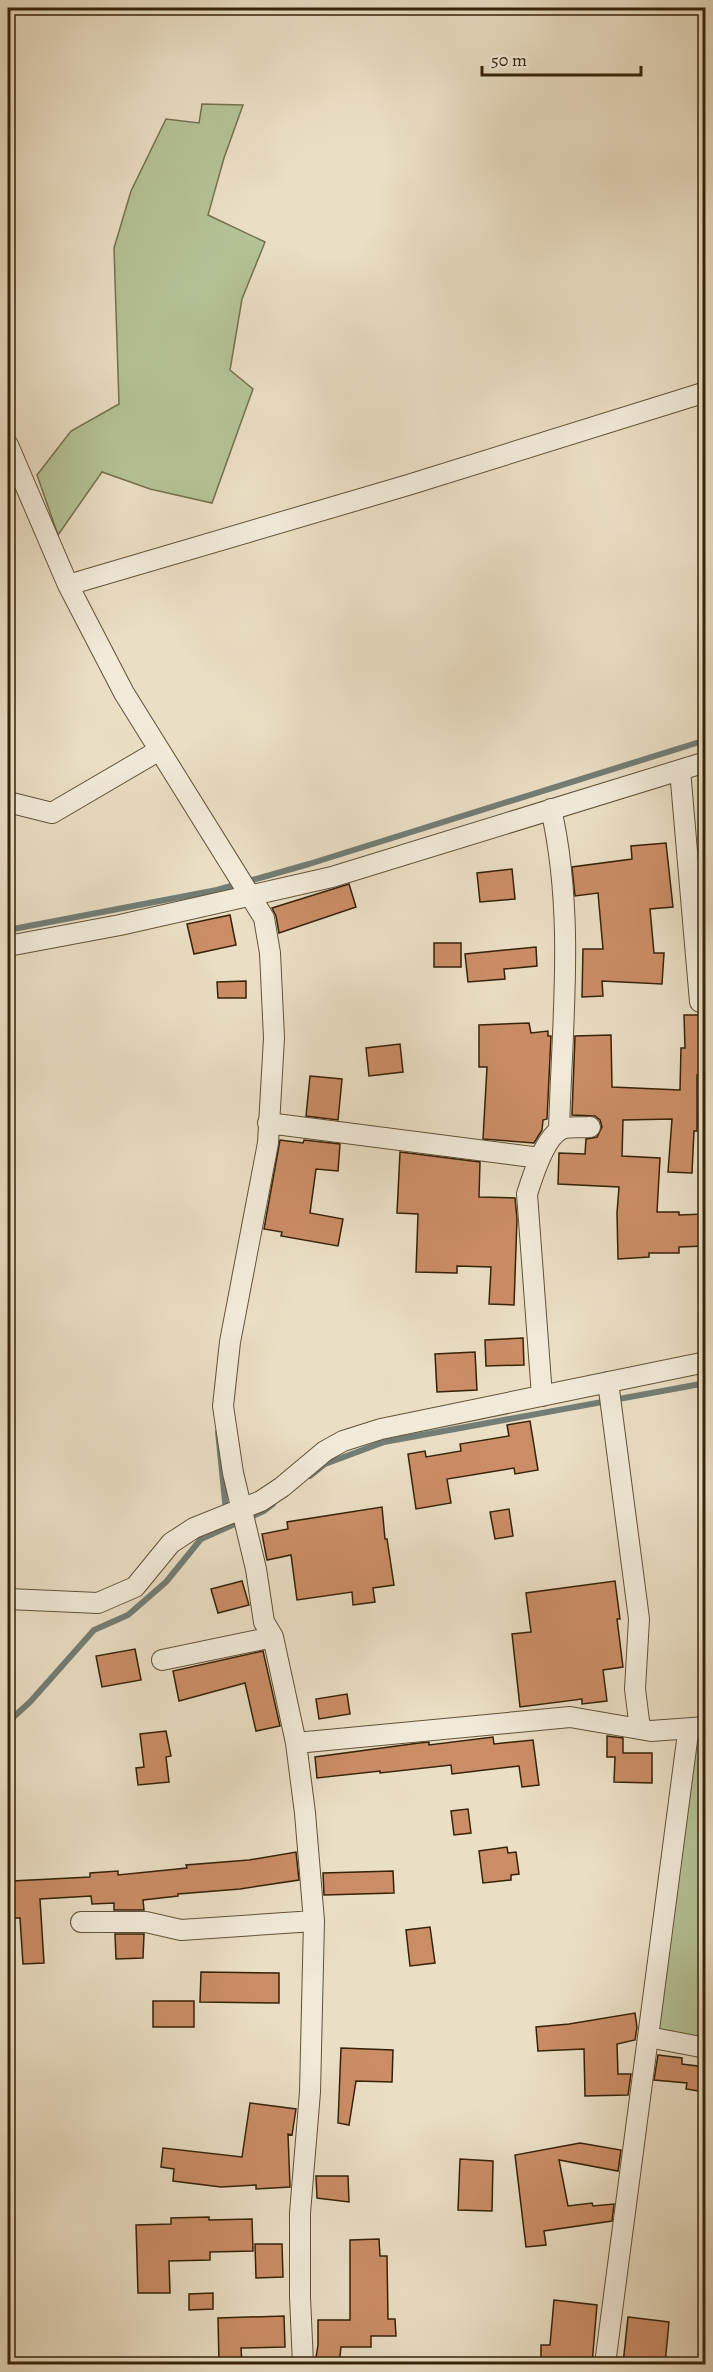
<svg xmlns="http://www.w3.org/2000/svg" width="713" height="2372" font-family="Alegreya,serif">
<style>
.green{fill:#b4c296;stroke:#74724f;stroke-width:1.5}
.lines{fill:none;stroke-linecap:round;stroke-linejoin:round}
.stream{stroke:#727d75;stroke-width:6}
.building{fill:#cb8d66;stroke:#352208;stroke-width:1.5}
.street-casing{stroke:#625137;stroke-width:22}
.street{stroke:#f1ead9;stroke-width:20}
</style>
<rect width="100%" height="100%" fill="#eadec4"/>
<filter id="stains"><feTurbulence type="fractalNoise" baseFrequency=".00333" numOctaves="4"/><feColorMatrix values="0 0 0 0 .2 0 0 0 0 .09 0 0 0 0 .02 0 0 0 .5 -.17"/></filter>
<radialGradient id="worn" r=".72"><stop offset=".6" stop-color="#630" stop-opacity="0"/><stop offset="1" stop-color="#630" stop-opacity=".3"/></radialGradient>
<!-- green -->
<path class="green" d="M202 104 243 105 224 158 208 215 265 242 242 299 230 370 253 389 212 503 150 489 102 472 58 535 37 475 71 431 119 404 114 248 131 191 166 119 199 123Z
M705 1735V2041L655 2029 695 1736Z"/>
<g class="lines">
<!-- stream -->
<path class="stream" d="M8 930 217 890 309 864 706 740
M218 1432 226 1511
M310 1476 325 1464 384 1442 706 1383
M8 1722 30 1702 94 1630 128 1615 166 1582 201 1539 264 1511 273 1504"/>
</g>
<!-- building -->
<path class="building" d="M666 843 673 907 650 909 654 953H664L662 984 602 981 603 996 582 997 583 949H603L598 893 575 896 572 867 632 859 631 846Z
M512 869 515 899 480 902 477 873Z
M349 884 356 907 279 933 276 916 272 908Z
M230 915 236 945 194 954 187 924Z
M434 943H461V967H434Z
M536 947 537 966 504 969 505 979 468 982 465 954Z
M246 981V998H218L217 982Z
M684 1015H705V1075H697V1131H694L692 1173 668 1172 672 1119 623 1120 622 1156 660 1158 657 1212H679V1215L705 1214V1246L679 1247V1253H649V1257L618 1259 617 1213 619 1187 558 1184 559 1153 585 1154 586 1139 597 1137 602 1127 600 1120 595 1116 572 1115 575 1036 611 1035 612 1087 680 1090 681 1048H685Z
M529 1023 531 1033 548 1031V1036H551L547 1119 543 1120 542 1130 534 1143 483 1139 487 1067H479V1025Z
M400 1044 403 1072 369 1076 366 1048Z
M310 1076 342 1079 338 1120 306 1116Z
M280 1140 303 1143 304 1140 340 1144 338 1171 316 1169 310 1213 343 1219 338 1246 281 1236 282 1232 264 1229Z
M400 1152 480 1162 479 1197 515 1198 517 1219 514 1305 489 1304 491 1267 457 1266V1273L416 1272 418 1214 397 1213Z
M523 1338 524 1365 486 1366 485 1340Z
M475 1352 477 1390 437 1392 435 1354Z
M530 1421 538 1470 515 1474 514 1468 447 1479 451 1503 416 1509 408 1454 425 1451 426 1457 461 1451 460 1444 509 1436 507 1425Z
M382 1507 385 1539H387L394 1585 373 1588 375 1602 353 1605 352 1592 297 1600 291 1555 267 1560 262 1534 288 1529 287 1522Z
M509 1509 513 1536 495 1539 490 1512Z
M242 1581 249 1605 218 1613 211 1589Z
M615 1581 620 1619H617L623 1667 603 1670 607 1701 582 1704V1699L520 1707 512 1634 531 1632 526 1593Z
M135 1649 141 1680 102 1687 96 1656Z
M263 1651 280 1726 256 1731 245 1683 179 1701 173 1671Z
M347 1694 350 1714 319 1719 316 1699Z
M166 1731 171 1756 166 1757 169 1782 138 1785 136 1768 144 1767 140 1734Z
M607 1736 623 1738V1753H652V1783L614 1782 615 1757H607Z
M493 1737 494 1744 533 1740 539 1785 522 1787 519 1766 452 1774 451 1765 380 1773V1771L317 1778 315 1757 419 1743 429 1742V1745Z
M468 1809 471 1833 454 1835 451 1811Z
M507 1847 508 1853 516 1852 519 1874 511 1875V1880L483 1883 479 1851Z
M296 1852 299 1880 240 1889 178 1894V1896L143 1900 144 1910H114V1903L92 1904 91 1896 40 1899 44 1963 23 1964 20 1918H14L12 1881 90 1877V1873L118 1871V1875L187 1868 186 1865 249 1860Z
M393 1871 394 1893 324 1895 323 1873Z
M430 1927 435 1963 410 1966 406 1930Z
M115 1934H144L143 1958 116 1959Z
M201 1972 279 1973V2003L200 2002Z
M153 2001H194V2027H153Z
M635 2013 637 2027 635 2040 617 2044 618 2074H631L628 2095 585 2096 584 2049 538 2051 536 2027 569 2024Z
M341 2048 393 2050 392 2082 356 2081 349 2125 338 2123Z
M658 2055 682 2058V2064L705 2067V2092L686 2089 687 2083 654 2080Z
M250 2103 296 2109 292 2135 288 2134 290 2187 256 2189V2185L221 2187 173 2181 174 2169 161 2167 163 2148 242 2157Z
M580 2143 621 2150 618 2171 559 2160 568 2206 592 2203 593 2206 614 2204 612 2221 544 2231 546 2245 526 2247 515 2155Z
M460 2159 493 2161 492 2211 458 2210Z
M316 2176H348L349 2202 317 2198Z
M209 2217V2220L252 2219 253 2251 210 2252V2260L169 2261 170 2293H138L136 2225 171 2224V2218Z
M379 2239 380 2256H387L388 2319H395L396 2336H371V2347H341L339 2364H315L318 2345V2320H350V2240Z
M255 2244H282L283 2277 256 2278Z
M213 2293V2309L189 2310V2294Z
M554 2300 597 2305 592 2364H541V2345H550Z
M284 2316 285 2347 241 2348 242 2363 219 2364 218 2318Z
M628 2317 669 2322 665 2364H623Z"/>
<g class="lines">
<!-- street casing -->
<g class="street-casing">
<path id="street" d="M8 445 68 585 124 693 264 918 270 953 274 1038 268 1143 230 1342 223 1406 233 1473 256 1569 264 1622 273 1637 296 1743 305 1813 314 1921 310 2092 300 2213V2297L303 2364
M68 585 408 485 706 392
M680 770 700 1002H706
M8 802 52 813 158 751
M551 809C575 914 562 1023 559 1130
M8 946 120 925 332 877 706 762
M268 1123 540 1158
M608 1382 639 1619 635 1689 640 1729
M542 1396 527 1194C532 1178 545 1136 562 1129 570 1126 581 1128 590 1127
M8 1599 98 1603 135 1587 171 1543 194 1528 261 1501 282 1487 325 1451 343 1441 381 1429 706 1362
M162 1660 273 1637
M296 1743 570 1717 651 1731 706 1727
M81 1922H146L181 1930 314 1921
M648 2037 706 2048
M605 2364 688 1733 691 1728"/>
</g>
<!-- street -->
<use href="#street" class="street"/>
</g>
<!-- margin -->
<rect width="713" height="2372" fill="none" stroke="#eadec4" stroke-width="30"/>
<rect x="9" y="9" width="695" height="2354" fill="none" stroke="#352208" stroke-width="3"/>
<rect x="15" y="15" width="683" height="2342" fill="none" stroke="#352208" stroke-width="1.5"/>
<!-- scale -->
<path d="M482 66v9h159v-9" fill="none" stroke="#352208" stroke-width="3"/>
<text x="491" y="66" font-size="18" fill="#352208" stroke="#f1ead9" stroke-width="4.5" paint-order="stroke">50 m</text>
<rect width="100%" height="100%" filter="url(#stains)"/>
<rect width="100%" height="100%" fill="url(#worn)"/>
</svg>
